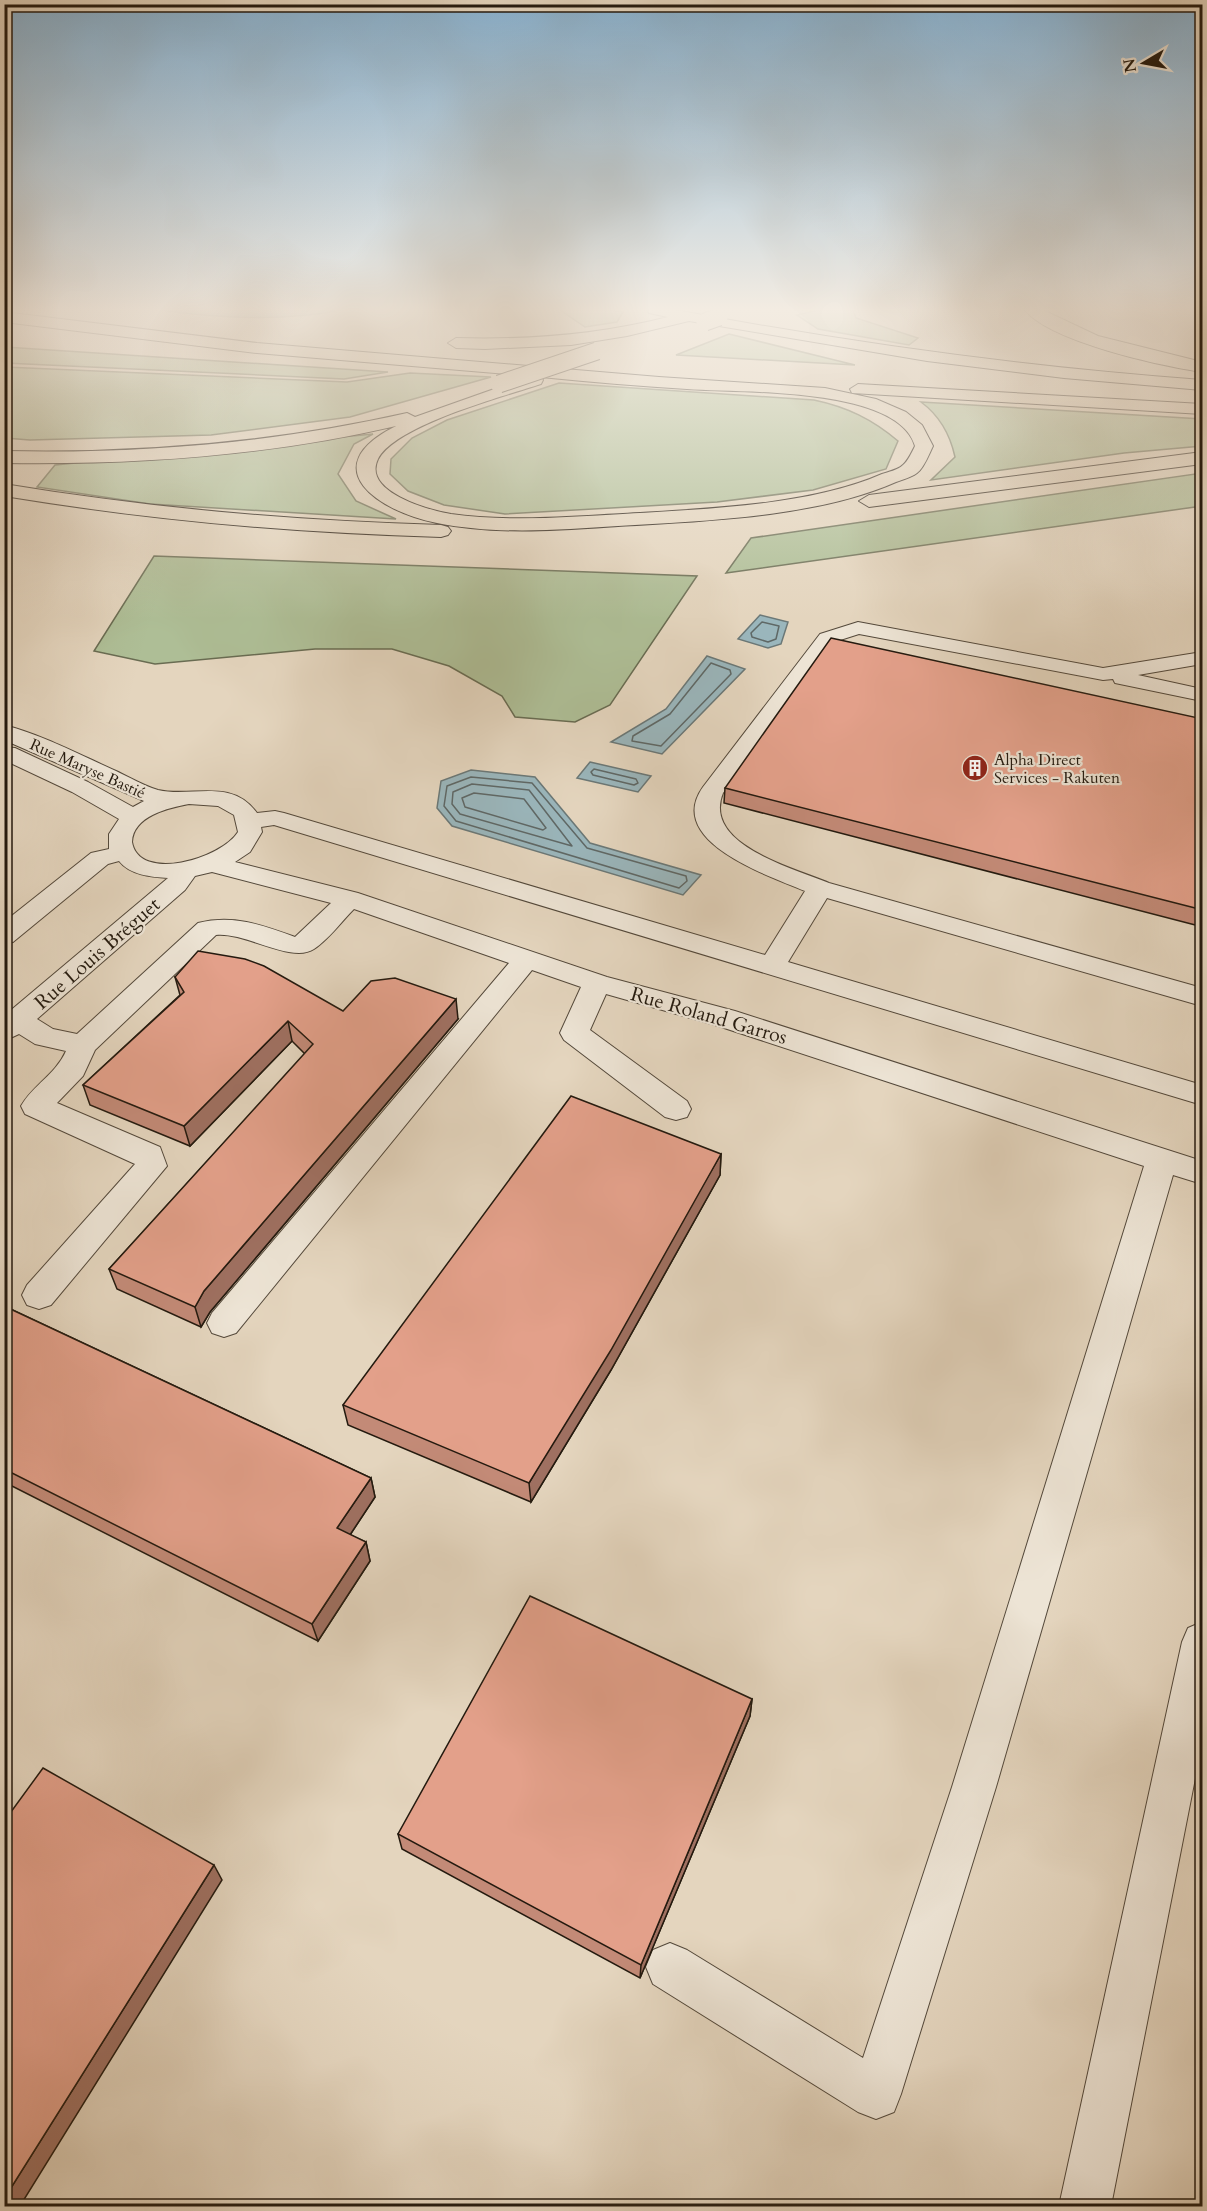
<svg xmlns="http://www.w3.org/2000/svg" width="1207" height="2211" font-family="Cardo,serif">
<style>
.green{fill:#aebe96;stroke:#696c52;stroke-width:1.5}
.water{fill:#9ab6bc;stroke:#6b7877;stroke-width:1.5}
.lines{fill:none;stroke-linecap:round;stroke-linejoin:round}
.shore{stroke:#5f6866;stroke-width:1.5}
.minor-casing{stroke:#54493b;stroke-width:2}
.highway-casing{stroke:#241a0f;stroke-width:2}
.minor{fill:#ede4d5;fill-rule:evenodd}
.highway{fill:#e4d5be;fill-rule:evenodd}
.highway-bridge-casing{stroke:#241a0f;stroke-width:19;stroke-linecap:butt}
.highway-bridge{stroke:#e4d5be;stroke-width:17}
.wall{fill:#c38a77;stroke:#241a0f;stroke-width:1.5}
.shaded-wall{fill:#9f7061;stroke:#241a0f;stroke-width:1.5}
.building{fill:#e3a08a;stroke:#241a0f;stroke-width:1.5}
.labels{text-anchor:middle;stroke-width:4.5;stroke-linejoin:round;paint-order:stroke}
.far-poi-label{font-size:16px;fill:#241a0f;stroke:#ede4d5;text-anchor:start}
.far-street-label{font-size:16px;fill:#241a0f;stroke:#ede4d5}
.street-label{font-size:20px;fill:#241a0f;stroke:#ede4d5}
</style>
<rect width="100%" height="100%" fill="#e4d5be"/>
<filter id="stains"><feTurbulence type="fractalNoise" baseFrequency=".00333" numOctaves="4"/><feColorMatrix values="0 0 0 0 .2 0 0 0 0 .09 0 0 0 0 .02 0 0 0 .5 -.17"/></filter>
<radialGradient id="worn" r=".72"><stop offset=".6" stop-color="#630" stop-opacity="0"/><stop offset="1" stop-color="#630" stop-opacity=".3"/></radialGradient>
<!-- green -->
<path class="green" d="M560 310H611L623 312 617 322 585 327Z
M819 310H853L856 318 918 338 909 345 818 329 797 315Z
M729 334 855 365 676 355Z
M5 347 388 372 344 379 5 363Z
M5 367 347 382 410 373 491 377 350 417 211 435 30 440 5 438Z
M559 383 814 400C847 407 872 419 898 441L886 469 813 490 717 502 505 514 444 505 408 491 390 474 391 459 412 438 447 420Z
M921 402 1202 419V446L1124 453 931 480 955 457C950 434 940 416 921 402Z
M373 434 354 444 338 474 356 501 396 519 150 504 37 487 55 465Z
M1202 473V506L726 573 751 538Z
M154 556 697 576 610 705 575 722 515 717 502 696 449 666 392 649H315L155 664 94 651Z"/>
<!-- water -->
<path class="water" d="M159 310H341C281 322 219 318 159 310Z
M760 615 788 622 781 644 768 648 738 639Z
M707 656 745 669 662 754 611 742 666 709Z
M590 762 651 776 638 792 577 778Z
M471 770 535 777 590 843 701 875 683 895 452 826 437 808 441 781Z"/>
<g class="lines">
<!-- shore -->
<path class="shore" d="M205 310H297
M762 622 779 626 776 639 768 642 752 637 751 633Z
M711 663 730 670 731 674 661 746 632 741 633 736 670 714Z
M594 769 636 779 638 783 634 785 593 775 591 772Z
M471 777 532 783 587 848 686 876 687 881 679 888 456 821 444 806 447 786Z
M472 784 529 790 572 846 460 814 452 804 453 792Z
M474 793 524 799 546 828 543 830 465 807 462 798Z"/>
<!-- minor casing -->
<g class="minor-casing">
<path id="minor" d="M858 622 1103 668 1202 652V664L1138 675 1202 689V701L1115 683 1113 679 1103 680 859 634 834 642 723 793C702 845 794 868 829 883L1202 988V1006L827 898 788 962 1202 1085V1105L274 825 261 827 262 832 250 852 235 862 358 893 607 977 735 1011 1202 1161V1184L1173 1175 996 1787 901 2094 894 2112 876 2119 858 2112 653 1984 646 1967 653 1950 670 1943 687 1950 863 2058 952 1787 1144 1166 715 1025 606 994 590 1030 687 1101 691 1109 687 1117 676 1120 665 1117 564 1040 560 1033 581 987 532 970 236 1333 224 1337 212 1333 207 1323 212 1313 509 963 354 909C341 922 329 939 314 949 292 964 246 932 216 935L95 1050 83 1076 57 1103 160 1147 167 1166 51 1305 39 1309 27 1305 22 1295 27 1285 135 1164 25 1114 21 1106C33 1085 56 1074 66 1051L35 1044 19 1034 4 1041V1016L168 878C151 877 130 875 119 861L108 864 13 942 4 944V922L91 853 109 849V834L119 819 72 792 4 760V747L15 748 88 782 133 807 144 801 4 740V725C43 735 80 755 116 771 129 777 144 786 158 790 192 798 231 777 257 813L275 811 284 813 765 955 805 891C770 876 664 842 703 787L820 634ZM189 804 218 806 234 815 238 832C221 859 139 883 132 842 133 816 168 808 189 804ZM212 872 331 903 295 937C262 925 233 914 198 923L77 1034 53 1029 37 1019 185 890 195 876Z
M1202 1622V1743L1111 2206H1059L1182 1642 1188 1628Z"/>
</g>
<!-- highway casing -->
<g class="highway-casing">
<path id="highway" d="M647 310H676C850 343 1025 367 1202 380V390L1064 378 927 361 689 321 627 336 571 345 485 349 456 348 448 343 456 338C528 340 598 335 668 317L649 313Z
M1025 310H1043L1098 336 1202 362V372C1162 366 1050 342 1025 310Z
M4 312 257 343 659 377 825 388 876 399 906 412 922 425 933 446C929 454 924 468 917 473 912 477 902 480 896 482 817 517 704 521 618 526 559 530 496 535 437 523 380 512 312 468 396 426 267 456 137 465 4 463V451C141 454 274 443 407 413L415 417 531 376 257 353 4 322ZM541 377C590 382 638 386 687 389 738 393 898 386 915 446 912 452 908 461 903 465 898 470 888 472 882 474 809 506 703 509 623 514 566 517 508 522 451 514 428 510 362 492 378 459 395 425 505 396 541 384L543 380Z
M858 384 1202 404V414L852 393 850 389Z
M1202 452V464L869 507 859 501 869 495Z
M4 484C149 508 294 521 441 525L448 527 451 531 448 535 441 537C294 533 149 520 4 496Z"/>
</g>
<!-- minor -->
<use href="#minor" class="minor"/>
<!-- highway -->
<use href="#highway" class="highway"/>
<!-- highway-bridge casing -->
<g class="highway-bridge-casing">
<path id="highway-bridge" d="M705 322 719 317
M499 384 597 351"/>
</g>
<!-- highway-bridge -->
<use href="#highway-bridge" class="highway-bridge"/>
</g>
<!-- wall -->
<path class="wall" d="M1203 719V927L724 803 725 788Z
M175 977 343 1011 458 1019 210 1312 201 1327 117 1289 109 1269 305 1054 292 1041 190 1146 90 1105 83 1085 180 995Z
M721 1154 720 1175 611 1370 531 1502 348 1425 343 1405Z
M4 1306 371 1478 375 1497 350 1535 366 1542 370 1561 318 1641 4 1482Z
M752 1699 750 1716 640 1978 402 1849 398 1834Z"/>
<!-- shaded-wall -->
<path class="shaded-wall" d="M456 999 458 1019 210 1312 201 1327 195 1307 204 1291Z
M288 1021 292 1041 190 1146 184 1126Z
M721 1154 720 1175 611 1370 531 1502 529 1483Z
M371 1478 375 1497 342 1547 337 1528Z
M366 1542 370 1561 318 1641 312 1624Z
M752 1699 750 1716 640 1978 641 1965Z
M214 1865 222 1880 20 2206H4V2199Z"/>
<!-- building -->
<path class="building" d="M831 638 1203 719V910L725 788Z
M198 951 245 959 264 966 343 1011 371 981 395 978 456 999 204 1291 195 1307 109 1269 313 1044 288 1021 184 1126 83 1085 184 992 175 977Z
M571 1096 721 1154 611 1350 529 1483 343 1405Z
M4 1306 371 1478 337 1528 366 1542 312 1624 4 1469Z
M530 1596 752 1699 641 1965 398 1834Z
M43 1768 214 1865 4 2199V1814L8 1816Z"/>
<!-- sky -->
<linearGradient id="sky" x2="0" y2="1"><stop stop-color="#89b5d6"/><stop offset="0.5" stop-color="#f3ece2"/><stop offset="1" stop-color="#f3ece2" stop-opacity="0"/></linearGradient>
<rect width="1207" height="619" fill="url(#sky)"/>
<!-- icons -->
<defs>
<g id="building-disc" transform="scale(1.35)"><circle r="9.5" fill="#8f2418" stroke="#ede4d5"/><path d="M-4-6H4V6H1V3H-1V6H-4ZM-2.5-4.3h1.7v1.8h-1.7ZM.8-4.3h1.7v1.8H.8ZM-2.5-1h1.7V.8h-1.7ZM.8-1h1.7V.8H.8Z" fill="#fff"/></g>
</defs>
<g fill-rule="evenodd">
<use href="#building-disc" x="975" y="768"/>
</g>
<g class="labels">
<!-- far-poi labels -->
<g class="far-poi-label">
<text x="994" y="765">Alpha Direct<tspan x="994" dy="18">Services - Rakuten</tspan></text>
</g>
<!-- far-street labels -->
<g class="far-street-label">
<text transform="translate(88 768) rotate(24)" y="6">Rue Maryse Bastié</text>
</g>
<!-- street labels -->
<g class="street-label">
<text transform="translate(97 953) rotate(-41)" y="7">Rue Louis Bréguet</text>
<text transform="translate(709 1015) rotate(16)" y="7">Rue Roland Garros</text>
</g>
</g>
<!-- margin -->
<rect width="1207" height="2211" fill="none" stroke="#e4d5be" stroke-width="24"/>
<rect x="6" y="6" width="1195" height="2199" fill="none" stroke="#241a0f" stroke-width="3"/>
<rect x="12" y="12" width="1183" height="2187" fill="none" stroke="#241a0f" stroke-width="1.5"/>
<!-- north arrow -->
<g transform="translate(1144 63) rotate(260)" stroke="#ede4d5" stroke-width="4.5" paint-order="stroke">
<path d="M0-4.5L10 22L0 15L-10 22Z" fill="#241a0f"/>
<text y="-9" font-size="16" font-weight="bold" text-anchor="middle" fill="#241a0f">N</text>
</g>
<rect width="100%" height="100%" filter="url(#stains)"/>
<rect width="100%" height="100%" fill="url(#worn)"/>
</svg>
